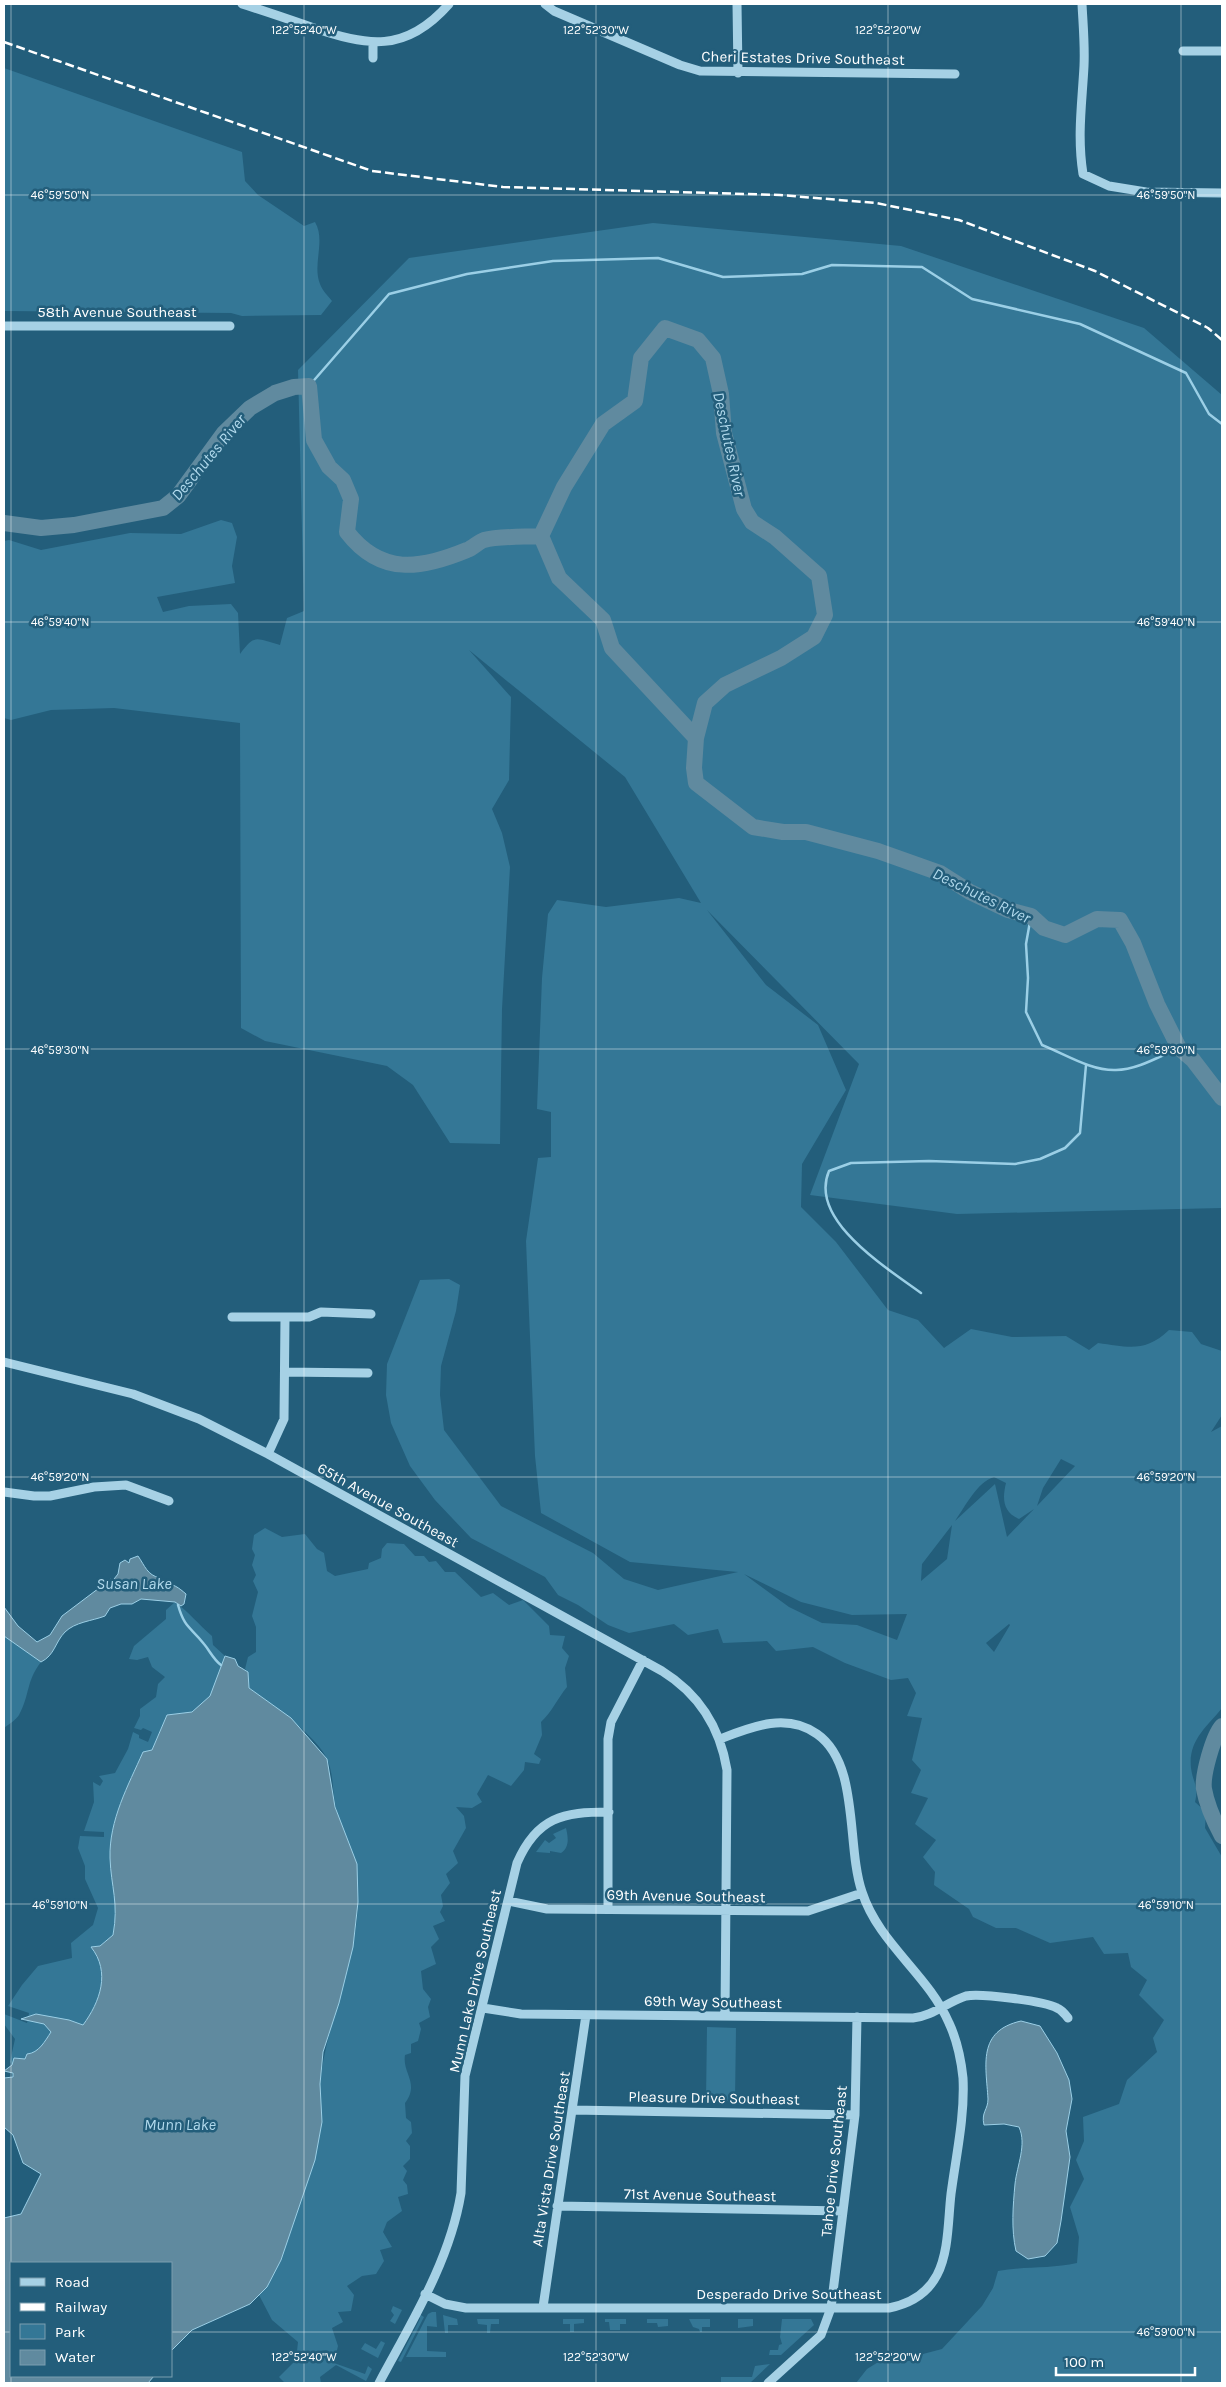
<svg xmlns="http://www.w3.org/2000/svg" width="1226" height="2387" font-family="Karla,sans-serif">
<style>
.green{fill:#347796;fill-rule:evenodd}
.water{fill:#608a9f;stroke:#9bcfe6}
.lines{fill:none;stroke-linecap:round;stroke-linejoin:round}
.stream{stroke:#9bcfe6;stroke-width:2.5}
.river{stroke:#608a9f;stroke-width:16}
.minor{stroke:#a6d1e5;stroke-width:9}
.rail{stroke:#fff;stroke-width:2.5;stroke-dasharray:9 4;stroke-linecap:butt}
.ticks{fill:none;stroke:#fff;stroke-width:1;stroke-opacity:0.45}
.labels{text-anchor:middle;stroke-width:5;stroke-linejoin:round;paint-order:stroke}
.street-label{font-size:15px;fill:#fff;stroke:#235e7b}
.water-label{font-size:16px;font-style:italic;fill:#b2daed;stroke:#235e7b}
.ticks-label{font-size:12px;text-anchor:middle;fill:#fff;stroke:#235e7b;stroke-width:5;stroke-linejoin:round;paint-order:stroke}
</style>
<rect width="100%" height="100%" fill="#235e7b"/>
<!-- green -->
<path class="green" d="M4 68 242 152 245 181 258 195 304 226 315 222C326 241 312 264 320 284 322 290 328 296 332 301L321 315 242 316 231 313 4 311Z
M653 223 901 246 1144 328 1222 395V1208L957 1214 810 1195 859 1064 707 910 766 985 818 1025 846 1090 802 1164 801 1207 836 1242 888 1310 918 1320 944 1348 971 1329 1012 1337 1066 1336 1089 1350 1098 1343C1128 1347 1145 1353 1169 1330L1192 1332 1201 1344 1222 1351V1415L1211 1432 1222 1426V1708C1207 1727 1188 1740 1191 1768 1193 1783 1199 1786 1195 1802L1206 1812 1205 1828 1222 1857V2383H856L867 2369 880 2361H913L923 2354 942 2349 982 2306 993 2288 998 2271C1025 2266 1051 2269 1077 2263L1079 2237 1070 2207 1084 2179 1076 2160 1084 2141 1083 2117 1119 2104 1127 2080 1157 2052 1153 2038 1164 2020 1139 1995 1147 1980 1131 1967 1128 1953 1104 1954 1093 1937 1050 1943 1016 1928H996L973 1917 969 1909 934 1885 935 1872 923 1857 936 1840 915 1824 928 1798 911 1793 921 1770 912 1760 922 1718 907 1716 916 1693 908 1678 891 1680 845 1663 813 1647 776 1651 767 1641 723 1643 718 1629 688 1635 674 1624 629 1633 608 1625 578 1605 558 1595 545 1577 471 1538 435 1500 410 1466 391 1423 386 1395 387 1364 420 1280 449 1279 460 1285 456 1311 441 1366 440 1395 444 1430 501 1506 593 1553 624 1579 658 1590 738 1572 630 1562 541 1513 535 1456 526 1241 538 1158 551 1157V1112L537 1109 542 978 548 914 557 900 606 907 679 898 701 903 625 777 469 650 511 697 509 780 492 809 502 833 510 867 502 1009 500 1144 450 1143 413 1085 387 1066 265 1041 241 1028 240 723 114 708 51 710 11 720 4 718V541L9 540 41 550 130 533 181 534 221 520 232 523 237 537 232 566 235 583 157 597 163 612 189 606 231 604 238 613 240 654C255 633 256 639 280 645L287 618 304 611 298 370 409 258ZM1061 1459 1075 1466 1037 1506 1043 1488ZM994 1477 1006 1483C1002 1499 1003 1512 1019 1519L1034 1509 1007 1537 995 1484 955 1521C965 1507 977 1482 994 1477ZM952 1525 947 1559 921 1581 922 1564ZM744 1574 801 1602 852 1615 907 1614 897 1640 857 1625 822 1623 789 1607ZM1009 1624 1010 1625 994 1652 986 1643Z
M265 1528 282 1537 305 1534 317 1549 324 1553 327 1571 335 1576 368 1569 369 1563 381 1558 382 1549 387 1543 404 1544 415 1556H424L429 1562 436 1561 445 1572H455L481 1597 493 1593 509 1605 523 1600 549 1626 550 1635 565 1636 562 1648 569 1656 565 1668 567 1687C557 1699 552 1712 541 1722L542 1735 534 1754 541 1759 539 1764 525 1762 524 1770 511 1786 488 1775 477 1794 482 1802 472 1808 456 1807 464 1816 466 1828 453 1851 458 1863 446 1874 450 1883 441 1895 443 1906 440 1912 445 1921 433 1926 439 1939 431 1947 436 1964 421 1971 423 1989 431 1999 428 2007 430 2017 419 2023 421 2029 418 2041 411 2044V2053L405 2055C402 2073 420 2083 405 2103L406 2118 411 2122 412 2133 406 2141 410 2146V2159L403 2166 407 2171 403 2180 407 2185 408 2194 398 2197 402 2211 387 2222 383 2232 392 2247 380 2250 384 2261 376 2274 362 2276 347 2286 354 2295 351 2311 338 2312 343 2322 332 2328 338 2346 334 2363 365 2374 368 2366 372 2369 366 2381 336 2365 320 2377 321 2383H285L279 2377 296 2360 298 2342 272 2320 259 2295 267 2287 320 2084C326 2022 356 1966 358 1903 358 1889 355 1860 350 1847 345 1834 339 1821 336 1808 332 1792 334 1774 327 1759 319 1738 269 1702 249 1688L248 1672 245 1669 248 1657 256 1652V1627L252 1616 258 1592 253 1581 256 1575 252 1565 255 1555 252 1549 254 1535Z
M175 1602C189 1612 199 1625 212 1636L213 1645 225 1656C218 1674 214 1706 191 1712 183 1714 175 1714 167 1715L152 1750 143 1752C128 1786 109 1820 110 1858 111 1888 119 1903 113 1935L100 1946 92 1947C111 1974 100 2001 83 2025L69 2020 44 2024 51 2032C45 2041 39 2053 28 2054L25 2059 12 2065 10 2062 15 2039 4 2024V2014L27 2023 29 2013 8 2006 22 1985 38 1966 72 1958 71 1943 93 1925 98 1908 85 1879V1866L78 1848 80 1836 104 1837V1832L84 1831 94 1802 93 1782 100 1786 103 1781 99 1776 115 1773 128 1749 133 1732 139 1735V1738L148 1742 152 1732 143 1728 141 1730 134 1728 140 1716V1709L156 1697 158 1684 165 1677 152 1667 148 1657 137 1660 129 1659 134 1646 166 1619V1610Z
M4 1636 41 1662C26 1681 30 1695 19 1715 16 1720 9 1724 4 1728Z
M566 1828C568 1837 570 1847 561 1853L550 1851V1853L536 1852 545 1840 549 1843 556 1838 553 1834Z
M707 2027 736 2028 735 2101H706Z
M393 2306 402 2310 395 2324 390 2321 394 2315 391 2311Z
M432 2312H436L437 2327 427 2326V2351L446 2352V2357H406L428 2314Z
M419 2314 424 2317 401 2362 398 2361 420 2319Z
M443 2315 457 2319 458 2325H448V2333H445Z
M477 2319H499V2324H491L490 2333H487V2325L478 2324Z
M563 2319H584V2323L574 2324V2332H570V2324H563Z
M605 2319H626V2324H620V2330H610L609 2322H605Z
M647 2319H668V2326L658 2327 657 2323H647Z
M689 2319H710V2327H702V2332H700L699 2329 693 2327Z
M738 2319H753V2326L738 2328Z
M782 2319H811L814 2325 781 2355H769L770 2350H778L779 2345 782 2344 780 2337Z
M381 2341 385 2343 378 2358 361 2349 365 2343 376 2349Z
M770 2364 750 2383H721V2377H752L755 2366Z"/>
<!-- water -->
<path class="water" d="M138 1556C145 1566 147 1575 160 1578L164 1584C173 1583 179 1588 186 1594L184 1604 181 1606 175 1602 141 1599 132 1604H121L110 1608 105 1616C92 1621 75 1622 65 1632 55 1642 55 1655 41 1662L4 1636V1607L18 1626 37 1642 50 1635 62 1616 111 1579 113 1586 116 1585 114 1579 118 1574 120 1563 125 1560 129 1563 130 1559Z
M225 1656 235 1659 238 1666 248 1672 249 1688 291 1718 327 1759 335 1807 357 1864 358 1902 353 1947 339 2003 323 2052 320 2084 322 2122 315 2160 281 2260 267 2287 250 2304 192 2330 171 2351V2263H11V2376H154L148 2383H4V2218L21 2214 41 2174 23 2163 13 2135 4 2127V2078L13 2077V2073L4 2071 12 2065 14 2058 25 2059 27 2054C39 2053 45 2041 51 2032L44 2024 21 2019 36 2014 69 2020 83 2025C100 2002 111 1972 91 1947L100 1946 113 1935C119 1903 111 1887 110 1858 109 1820 128 1786 143 1752L152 1750 167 1715 192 1712 210 1696Z
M1021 2021 1040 2026 1057 2053 1069 2080 1072 2099 1066 2131 1070 2157 1061 2221 1057 2243 1045 2256 1028 2259 1016 2251C1011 2229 1013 2206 1015 2184 1017 2165 1027 2145 1019 2127L1004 2124 984 2125C981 2112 988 2110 988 2099 986 2065 977 2031 1021 2021Z"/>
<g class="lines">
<!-- stream -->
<path class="stream" d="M309 386 389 294 467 274 553 261 658 258 723 277 802 274 832 265 922 267 972 299 1080 324 1186 373 1209 414 1222 424
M1031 916 1026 944 1028 978 1026 1012 1042 1045C1065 1054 1091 1071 1116 1070 1137 1070 1160 1056 1179 1048
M921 1293C887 1268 808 1220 829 1171L851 1163 929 1161 1015 1164 1040 1159 1065 1148 1080 1133 1086 1065
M178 1605C185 1629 190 1626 204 1644 210 1651 213 1659 221 1665"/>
<!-- river -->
<path class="river" d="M4 523 41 528 74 525 163 508 178 496 224 433 250 408 275 393 294 387 309 386 314 440 329 467 343 480 351 499 347 532C381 576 421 569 467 550 473 548 478 542 484 540 499 536 525 537 541 536L564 487 603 424 635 401 641 358 665 328 698 340 713 358 721 394 724 433 744 509 752 522 775 537 819 576 825 615 814 637 781 658 725 685 705 703 696 738 694 768 696 783 753 827 783 832H806L878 851 940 873 970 892 1008 910 1031 916 1044 928 1065 935 1097 919 1120 920 1133 943 1157 1004 1179 1048 1193 1060 1222 1098
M541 536 559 578 603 620 612 648 696 738
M1222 1726C1213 1736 1202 1776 1204 1789 1207 1806 1214 1821 1222 1836"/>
<!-- minor -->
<path class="minor" d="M242 4C265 11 288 19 311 27 367 46 405 54 449 4
M545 4 554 11 680 65 700 71 955 74
M737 4 738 73
M1082 4C1083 24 1085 45 1084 66 1082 104 1077 136 1083 174L1109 186 1146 192 1222 193
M373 43V58
M1183 51H1222
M4 326H230
M232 1317H309L321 1312 371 1314
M4 1362 133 1394 199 1419 268 1454 662 1671C699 1694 720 1727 727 1770L725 2015
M285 1372 368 1373
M268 1454 284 1419 285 1317
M4 1492 34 1496H50L94 1487 126 1485 169 1501
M508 1901 547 1909 808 1911 862 1893
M608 1908V1739L611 1722 643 1660
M483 2008 521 2014 913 2018C933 2016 947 2002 966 1996 980 1993 1044 2001 1057 2008 1062 2010 1065 2014 1068 2018
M573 2110 855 2115
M557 2206 843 2211
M425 2294 445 2304 466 2308H889C909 2304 927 2294 937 2275 949 2252 948 2220 951 2194 956 2156 965 2116 963 2078 961 2059 957 2040 949 2023 928 1974 879 1944 862 1892 846 1845 860 1764 817 1734 786 1712 751 1727 720 1739
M543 2307 586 2015
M379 2383C411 2323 450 2261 461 2193L465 2076 517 1863C537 1817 563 1812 609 1812
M768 2383 821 2335 831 2308 855 2115 857 2017"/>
<!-- rail -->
<path class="rail" d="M4 42 372 171 503 187 780 195 876 203 959 220 1095 271 1208 328 1222 340"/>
</g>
<!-- ticks -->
<path class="ticks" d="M11 4V2383M304 4V2383M596 4V2383M888 4V2383M1181 4V2383M4 195H1222M4 622H1222M4 1049H1222M4 1477H1222M4 1904H1222M4 2332H11M171 2332H1222"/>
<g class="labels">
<!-- street labels -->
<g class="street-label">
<text transform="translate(803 58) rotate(1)" y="5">Cheri Estates Drive Southeast</text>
<text x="117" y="317">58th Avenue Southeast</text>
<text transform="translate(388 1505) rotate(29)" y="5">65th Avenue Southeast</text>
<text transform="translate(686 1896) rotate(1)" y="5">69th Avenue Southeast</text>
<text transform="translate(475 1981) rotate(-77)" y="5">Munn Lake Drive Southeast</text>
<text transform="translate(713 2002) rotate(1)" y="5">69th Way Southeast</text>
<text transform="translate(714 2098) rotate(1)" y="5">Pleasure Drive Southeast</text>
<text transform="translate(551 2159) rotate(-81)" y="5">Alta Vista Drive Southeast</text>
<text transform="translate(834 2161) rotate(-84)" y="5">Tahoe Drive Southeast</text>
<text transform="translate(700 2195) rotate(1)" y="5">71st Avenue Southeast</text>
<text x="789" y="2299">Desperado Drive Southeast</text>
</g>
<!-- water labels -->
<g class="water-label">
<text transform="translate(730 444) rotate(78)" y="6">Deschutes River</text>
<text transform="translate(208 457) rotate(-50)" y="6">Deschutes River</text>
<text transform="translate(982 895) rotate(26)" y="6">Deschutes River</text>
<text x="134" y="1589">Susan Lake</text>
<text x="180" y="2130">Munn Lake</text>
</g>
</g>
<g class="ticks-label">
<text x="304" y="34">122°52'40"W</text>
<text x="596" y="34">122°52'30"W</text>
<text x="888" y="34">122°52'20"W</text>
<text x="60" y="199">46°59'50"N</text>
<text x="1166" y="199">46°59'50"N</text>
<text x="60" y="626">46°59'40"N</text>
<text x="1166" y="626">46°59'40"N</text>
<text x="60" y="1054">46°59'30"N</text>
<text x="1166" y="1054">46°59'30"N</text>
<text x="60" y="1481">46°59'20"N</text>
<text x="1166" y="1481">46°59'20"N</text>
<text x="60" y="1909">46°59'10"N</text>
<text x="1166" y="1909">46°59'10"N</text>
<text x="1166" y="2336">46°59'00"N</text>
<text x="304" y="2361">122°52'40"W</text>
<text x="596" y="2361">122°52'30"W</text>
<text x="888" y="2361">122°52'20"W</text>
</g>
<!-- border -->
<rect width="1226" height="2387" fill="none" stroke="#ffffff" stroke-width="10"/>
<!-- legend -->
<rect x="10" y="2262" width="162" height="115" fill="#235e7b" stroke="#7b9eb0"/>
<rect x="20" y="2278" width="25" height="8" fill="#a6d1e5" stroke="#7b9eb0"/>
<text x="55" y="2287" font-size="15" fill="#ffffff">Road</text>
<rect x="20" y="2303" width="25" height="8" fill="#ffffff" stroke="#7b9eb0"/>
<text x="55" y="2312" font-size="15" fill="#ffffff">Railway</text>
<rect x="20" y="2324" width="25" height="15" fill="#347796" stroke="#7b9eb0"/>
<text x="55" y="2337" font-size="15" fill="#ffffff">Park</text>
<rect x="20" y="2350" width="25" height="15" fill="#608a9f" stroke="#7b9eb0"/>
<text x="55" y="2362" font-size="15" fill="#ffffff">Water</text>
<!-- scale -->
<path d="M1056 2367v8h139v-8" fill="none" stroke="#ffffff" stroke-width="2.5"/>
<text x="1064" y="2367" font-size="15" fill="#ffffff" stroke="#235e7b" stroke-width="4" paint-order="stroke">100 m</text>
</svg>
